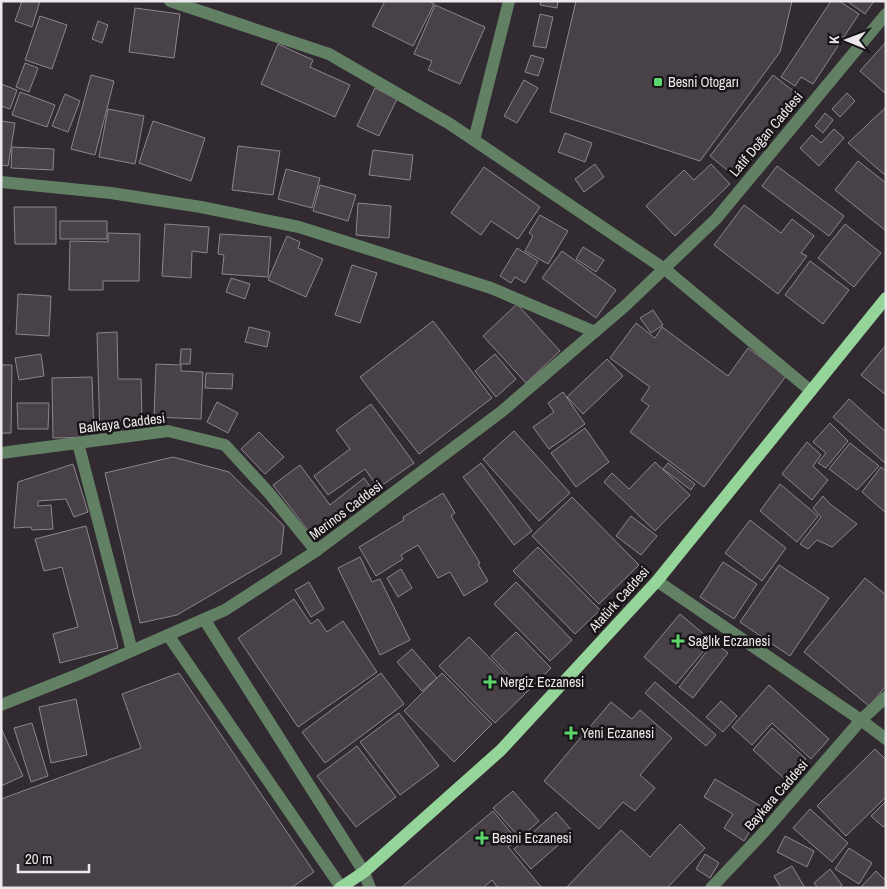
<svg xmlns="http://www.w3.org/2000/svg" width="887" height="889" font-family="'Archivo Narrow',sans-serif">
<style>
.building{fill:#484148;stroke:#8e858d}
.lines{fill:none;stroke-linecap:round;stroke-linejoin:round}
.minor{stroke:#628164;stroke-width:12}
.major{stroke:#95d599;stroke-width:12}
.poi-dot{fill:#5dd56d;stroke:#171417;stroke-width:2}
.labels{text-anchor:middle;stroke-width:5;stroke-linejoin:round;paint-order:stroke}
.poi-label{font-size:14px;fill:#ece7eb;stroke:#171417;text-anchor:start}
.street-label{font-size:14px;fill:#ece7eb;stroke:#171417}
</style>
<rect width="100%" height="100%" fill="#312a31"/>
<!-- building -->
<path class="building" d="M22 1H40L32 27 15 21Z
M385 1H429L434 4 413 46 372 26Z
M541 1H558L557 8 540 5Z
M576 1H792L780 52 700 161 550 112Z
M831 1H839L859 14 813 84 801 77 795 86 781 77Z
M847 1H874L865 14Z
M435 5 485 27 460 84 428 70 432 61 414 54Z
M135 8 180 14 174 58 129 52Z
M540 14 553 17 546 48 533 46Z
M40 16 67 25 52 69 25 60Z
M98 21 108 25 102 43 92 39Z
M886 42V94L860 71Z
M278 44 313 60 310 67 350 85 335 117 261 84Z
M531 55 544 59 538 76 525 72Z
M25 63 38 68 29 92 16 87Z
M91 75 114 81 95 155 71 149Z
M773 75 801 97 737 178 710 156Z
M524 80 538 88 517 123 504 116Z
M1 84 17 90 10 109 1 106Z
M375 88 397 99 379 136 357 126Z
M20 92 55 105 47 127 12 115Z
M847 93 855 101 840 117 832 109Z
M65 94 80 101 68 132 52 126Z
M886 107V176L848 143Z
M108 109 144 116 135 164 99 157Z
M825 113 833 120 823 133 815 126Z
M1 121 15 123 8 166 1 165Z
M153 121 205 138 191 181 139 163Z
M834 129 844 138 819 166 800 148 812 135 821 143Z
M565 133 592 143 585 162 558 152Z
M238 146 280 151 273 195 232 190Z
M12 147 54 149 53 170 11 168Z
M373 150 413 155 410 180 369 175Z
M858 161 886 183V231L835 190Z
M595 164 604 177 584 192 575 179Z
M711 164 730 184 675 236 646 206 684 170 694 180Z
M777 166 844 216 829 236 762 186Z
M484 167 540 207 518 239 491 221 481 235 451 213Z
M286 169 320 178 312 208 278 199Z
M320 185 356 195 348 221 313 211Z
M358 203 391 206 389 238 356 235Z
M744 205 781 233 792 219 814 236 801 253 807 256 778 294 714 245Z
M14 207H56V244H15Z
M540 215 568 231 548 264 525 251 533 236 529 233Z
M60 221H107V239H60Z
M165 224 209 227 207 253 192 251 191 278 162 276Z
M845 224 881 253 854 287 818 258Z
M108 233 140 234 139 281H103V290H69L70 241 108 242Z
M220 234 271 237 268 277 222 274 224 255 218 254Z
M287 236 300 242 298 248 323 259 306 297 268 280Z
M583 247 604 260 596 272 576 259Z
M517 248 538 261 525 283 515 277 511 283 500 276Z
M562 251 616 290 596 318 542 278Z
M810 261 849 290 823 324 785 295Z
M352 265 377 273 360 323 335 315Z
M231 278 250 284 245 299 226 292Z
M18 294 51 296 49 336 16 334Z
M517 304 560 351 526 383 483 336Z
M653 310 663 325 651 333 640 318Z
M433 321 492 398 419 454 360 377Z
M636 323 655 338 662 327 728 376 748 348 786 376 704 487 630 432 649 406 641 400 650 387 610 358Z
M249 327 270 332 267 347 245 342Z
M117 332 118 379H141L142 419 121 420 122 436 100 437 97 333Z
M886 345V395L861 375Z
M181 349H191L190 364H180Z
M41 354 44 376 19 380 15 358Z
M495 354 516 379 496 397 475 371Z
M607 359 623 376 583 414 567 397Z
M156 364 181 365V371L203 372 201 419 154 417Z
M1 365H12L11 433H1Z
M206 373 233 374 232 389 205 388Z
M92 377 94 437 53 438 52 378Z
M563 392 585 424 549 449 533 427 554 412 548 403Z
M849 399 886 432V464L833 417Z
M217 402 238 413 228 433 207 422Z
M17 403H49L48 429H18Z
M371 404 414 463 378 488 365 469 328 495 314 476 350 449 336 430Z
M830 423 848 441 826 468 818 463 826 453 813 442Z
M585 428 609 462 576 487 551 453Z
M514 431 570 493 539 521 483 459Z
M259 432 284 457 265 474 241 449Z
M807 442 821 455 813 466 828 480 812 500 782 474Z
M850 443 879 466 857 490 829 469Z
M173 457 229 472 284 526 281 554 177 615 140 623 105 473Z
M655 462 690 495 655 531 604 482 612 473 629 489Z
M481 463 532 531 514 545 463 477Z
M668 463 695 484 691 490 663 469Z
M73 464 88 512 74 517 66 499 38 501V506L51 505 53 529 32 530 31 527 14 528 18 482Z
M300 465 330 505 364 478 373 490 313 537 273 485Z
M881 467 886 471V513L862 492Z
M780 484 818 516 797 542 760 511Z
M443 493 455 513 451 516 480 563 478 564 488 581 464 596 450 572 438 578 418 545 401 555 403 559 376 576 359 547 404 520 403 517Z
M823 496 830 504 857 524 832 547 817 540 808 549 800 544 821 517 813 508Z
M572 497 639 565 599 604 532 536Z
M631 516 657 536 641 555 616 536Z
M750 520 786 548 762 581 725 553Z
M86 526 118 648 60 663 53 634 78 627 62 567 44 571 35 539Z
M538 547 600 610 575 634 513 571Z
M360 557 372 582 380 579 410 640 380 655 338 568Z
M723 562 757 584 734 619 700 597Z
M779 565 829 598 790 656 740 622Z
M401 569 412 588 398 597 387 578Z
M865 578 886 595V686L869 706 804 652Z
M309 582 324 609 311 617 295 590Z
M516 582 572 640 550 661 494 604Z
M294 599 311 624 318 619 327 632 343 621 377 672 298 727 238 638Z
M680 614 712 641 676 684 644 657Z
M516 632 551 668 526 693 491 656Z
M469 637 525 694 495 723 439 666Z
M714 642 728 653 693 698 679 687Z
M412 649 437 678 422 691 397 662Z
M179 673 314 872 291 888H2L1 884V799L141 748 122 694Z
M381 673 404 704 325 763 302 732Z
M442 673 492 724 454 762 404 711Z
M655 682 716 735 706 746 645 693Z
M769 685 829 739 811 759 772 723 752 745 732 727Z
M76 699 87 755 51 763 39 707Z
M721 701 737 716 723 732 706 717Z
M611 702 632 719 640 710 672 738 640 775 655 788 635 811 623 802 599 829 544 781Z
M399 713 439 766 400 795 360 742Z
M32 723 48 776 31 782 14 728Z
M1 728 23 776 1 786Z
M772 728 806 759 787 781 753 750Z
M357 746 396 797 356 827 317 776Z
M875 749 886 760V797L846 836 817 806Z
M715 779 764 808 744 841 724 828 733 814 704 797Z
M513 791 539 821 520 838 493 808Z
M886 801V824L883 827 871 816Z
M810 809 848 843 832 862 793 828Z
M493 811 517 840 508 847 542 888H498L492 880 483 888H401Z
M556 812 573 832 531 869 514 849Z
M680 824 705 848 667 888H566L621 830 650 857Z
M785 836 814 851 807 867 777 852Z
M849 848 872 863 859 884 835 869Z
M705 854 719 863 710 878 696 869Z
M792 866 805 888H781L774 876Z
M830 869 842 885 839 888H818L814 883Z
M876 871 886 881V888H860Z"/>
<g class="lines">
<!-- minor -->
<path class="minor" d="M170 1 329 54 450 124 666 270 811 391
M474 140 509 1
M1 182 111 193 201 207 299 227 491 288 595 332
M78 443 132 651
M1 453 168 431 225 445 269 493 316 551
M657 581 861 720 886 739
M204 619 364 872 370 888
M168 635 341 887
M1 705 79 674 225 610 316 551 501 412 625 306 716 219 886 14
M711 888 763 833 861 720 886 697"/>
<!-- major -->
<path class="major" d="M340 888 364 872 501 750 657 581 886 298"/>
</g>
<!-- markers -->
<g class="poi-dot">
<rect x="653" y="77" width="10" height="10" rx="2.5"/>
<path d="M675.5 633.5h5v5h5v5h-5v5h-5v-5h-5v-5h5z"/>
<path d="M487.5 674.5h5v5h5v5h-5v5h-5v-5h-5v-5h5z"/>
<path d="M568.5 725.5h5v5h5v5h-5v5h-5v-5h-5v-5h5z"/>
<path d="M479.5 830.5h5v5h5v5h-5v5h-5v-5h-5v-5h5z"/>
</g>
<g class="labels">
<!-- poi labels -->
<g class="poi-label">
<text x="668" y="87">Besni Otogarı</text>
<text x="688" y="646">Sağlık Eczanesi</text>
<text x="500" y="687">Nergiz Eczanesi</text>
<text x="581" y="738">Yeni Eczanesi</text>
<text x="492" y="843">Besni Eczanesi</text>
</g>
<!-- street labels -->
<g class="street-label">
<text transform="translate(766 134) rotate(-50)" y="5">Latif Doğan Caddesi</text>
<text transform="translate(122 423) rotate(-7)" y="5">Balkaya Caddesi</text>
<text transform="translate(346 510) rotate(-37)" y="5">Merinos Caddesi</text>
<text transform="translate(619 599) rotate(-48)" y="5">Atatürk Caddesi</text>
<text transform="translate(776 795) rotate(-49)" y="5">Baykara Caddesi</text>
</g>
</g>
<!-- border -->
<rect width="887" height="889" fill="none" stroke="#ece7eb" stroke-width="5"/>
<!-- north arrow -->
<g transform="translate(847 40) rotate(271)" stroke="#171417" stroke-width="4" paint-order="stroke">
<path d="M0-4L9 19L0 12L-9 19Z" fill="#ece7eb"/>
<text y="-8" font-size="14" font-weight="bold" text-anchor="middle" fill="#ece7eb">K</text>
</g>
<!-- scale -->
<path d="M18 864v8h71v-8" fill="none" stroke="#ece7eb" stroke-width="2.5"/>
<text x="25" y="864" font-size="15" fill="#ece7eb" stroke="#171417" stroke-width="4" paint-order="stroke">20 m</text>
</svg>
